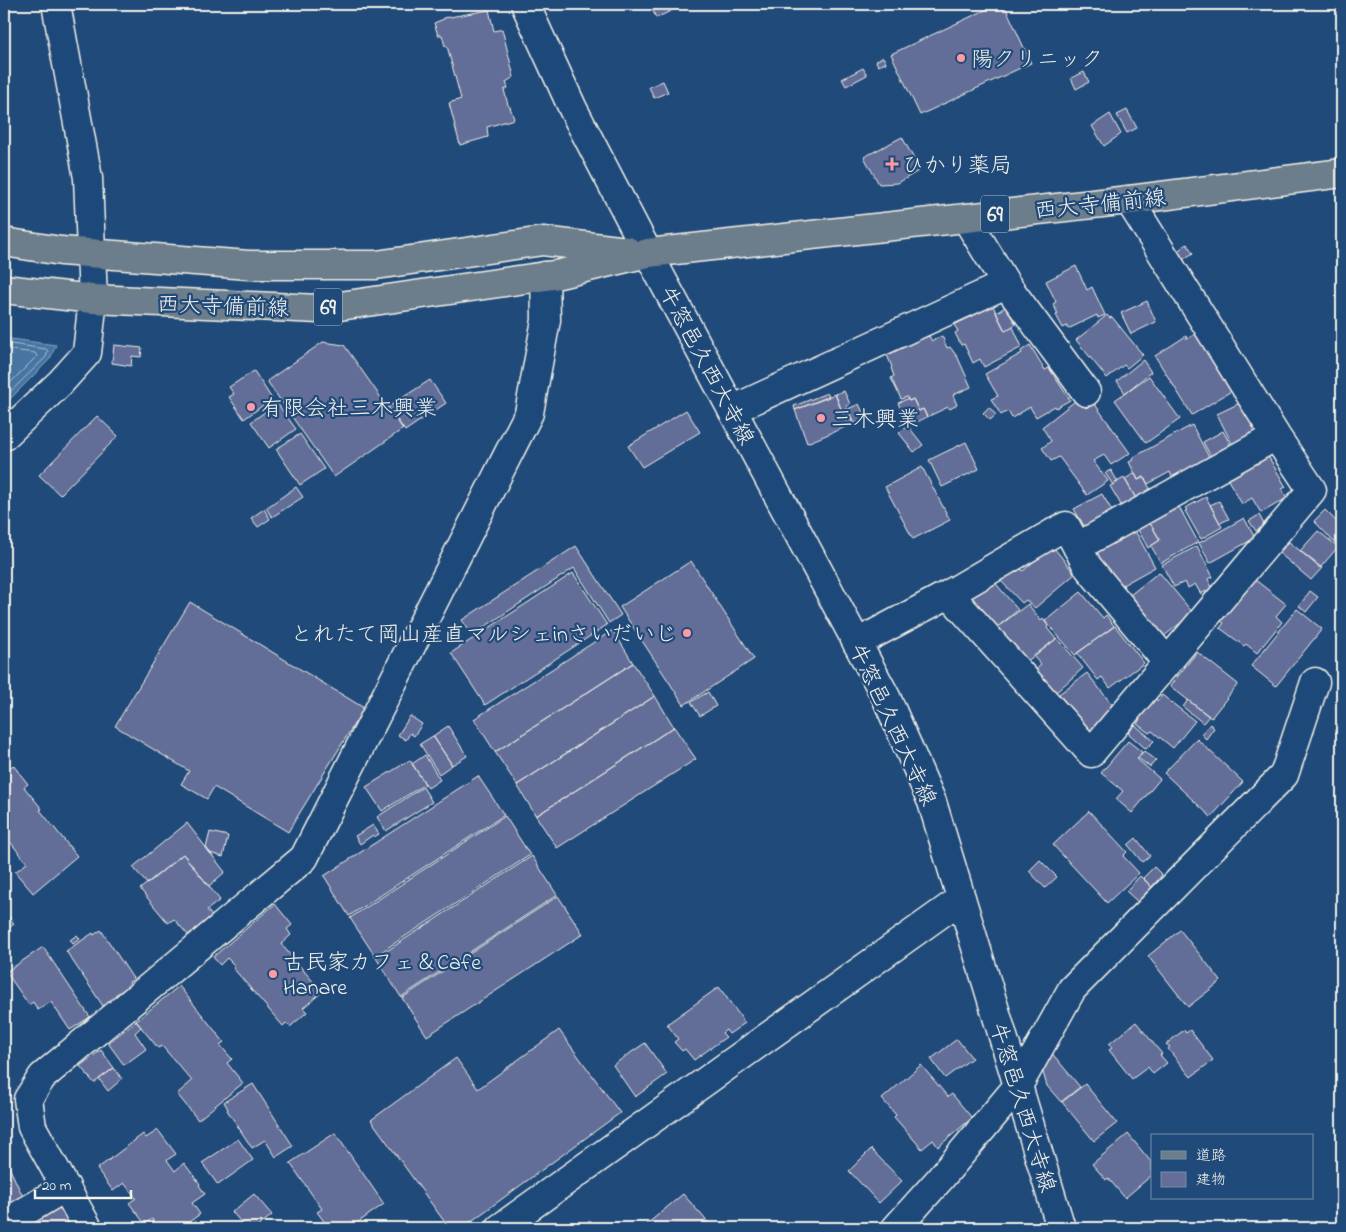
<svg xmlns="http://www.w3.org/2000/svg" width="1346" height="1232" font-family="'Indie Flower','Klee One',sans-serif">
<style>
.water{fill:#4774a2;stroke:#8ca6be}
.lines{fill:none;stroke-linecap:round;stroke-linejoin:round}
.shore{stroke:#afbfcc;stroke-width:1}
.building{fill:#646e98;stroke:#f4f1e8}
.street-casing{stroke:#f4f1e8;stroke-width:31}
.secondary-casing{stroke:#f4f1e8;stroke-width:31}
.primary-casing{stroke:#f4f1e8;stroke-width:31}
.street{stroke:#1f4a7a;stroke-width:28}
.secondary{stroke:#1f4a7a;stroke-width:28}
.primary{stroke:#6c7d8b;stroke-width:28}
.poi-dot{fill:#ff9aa2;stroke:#1f4a7a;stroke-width:2}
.labels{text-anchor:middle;stroke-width:4.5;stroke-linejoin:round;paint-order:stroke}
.shield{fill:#1f4a7a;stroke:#b4bfc7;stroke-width:1}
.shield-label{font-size:21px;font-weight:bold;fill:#f4f1e8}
.poi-label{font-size:22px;fill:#f4f1e8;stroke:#1f4a7a;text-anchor:start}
.street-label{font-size:22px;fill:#f4f1e8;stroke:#1f4a7a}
</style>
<rect width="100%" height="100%" fill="#1f4a7a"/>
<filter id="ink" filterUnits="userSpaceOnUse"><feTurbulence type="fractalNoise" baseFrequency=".02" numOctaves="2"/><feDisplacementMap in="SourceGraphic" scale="10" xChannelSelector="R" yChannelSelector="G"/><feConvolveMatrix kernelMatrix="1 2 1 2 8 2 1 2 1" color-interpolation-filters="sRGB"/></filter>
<g filter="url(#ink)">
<!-- water -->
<path class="water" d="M4 338 56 345 50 359 4 405Z"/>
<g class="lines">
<!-- shore -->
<path class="shore" d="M4 343 46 349 48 351 46 357 4 398
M4 349 35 353 37 356 4 389"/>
</g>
<!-- building -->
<path class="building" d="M650 4H680L681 6 656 18Z
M998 4H1004L1031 63 920 115 891 54Z
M489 10 494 31 502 29 514 77 506 82 508 88 504 90 508 105 510 107 514 119 487 127 488 137 460 145 449 103 461 99 447 46H445L442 35H438L434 23 444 19V18Z
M883 57 886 63 878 66 876 61Z
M863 68 867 75 846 86 842 79Z
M1084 72 1089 82 1076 89 1071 78Z
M663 81 668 92 654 98 649 87Z
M1127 110 1137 128 1127 133 1117 115Z
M1110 114 1121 134 1104 146 1092 126Z
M902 137 920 170 898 183 879 184 864 157Z
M1187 244 1193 253 1181 261 1176 252Z
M1076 266 1087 290 1092 287 1105 315 1098 318 1097 315 1068 329 1067 326 1063 328 1056 315 1058 314 1053 304 1056 302 1046 281Z
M1147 301 1156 322 1131 334 1121 313Z
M993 306 1005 331 1013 327 1022 347 984 367 980 359 973 363 964 344 961 345 955 333 958 331 954 325Z
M1005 307 1016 324 1005 331 996 313Z
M1107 315 1110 318 1112 317 1143 355 1127 368 1124 365 1107 378 1076 340Z
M1197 333 1233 390 1192 415 1155 356 1186 336 1187 339Z
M925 335 926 337 929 336 932 341 942 336 947 348 950 347 958 358 971 387 953 395 957 405 950 409 948 407 927 417 923 409 919 411 913 399 909 401 907 397 901 399 891 378 894 376 891 368 892 367 887 355 894 352V349Z
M323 342 344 345 403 429 334 477 267 381Z
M114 345 142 348 141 357 132 356 131 366 112 363Z
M1030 345 1045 370 1049 368 1070 400 1056 408 1055 406 1036 417 1030 407 1012 418 1008 411 1001 415 991 399 998 396 985 374 1022 353 1021 351Z
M1143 360 1151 372 1125 393 1117 381Z
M254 371 272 399 244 419 229 397 234 394 229 387Z
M1149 376 1180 419 1146 443 1115 400Z
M430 380 446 403 405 431 388 407Z
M844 391 850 404 846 406 852 423 848 426 835 394Z
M827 393 829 397 795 410 794 406Z
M835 394 848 426 807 443 795 410Z
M1079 398 1086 408 1094 403 1130 453 1111 465 1104 455 1093 461 1108 481 1087 495 1059 457 1051 461 1042 448 1051 441 1042 427Z
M907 399 909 401 913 399 919 411 923 409 927 417 909 426 898 403Z
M1244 401 1261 435 1234 448 1217 414Z
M277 403 296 429 269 448 251 422Z
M859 404 866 419 854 424 848 409Z
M989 407 996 415 990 420 983 413Z
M686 410 700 432 642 467 628 446Z
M97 416 118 436 60 495 39 475Z
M1192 425 1209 457 1200 462 1203 467 1190 474 1188 469 1172 477 1170 472 1148 484 1144 477 1138 480 1129 462 1133 460 1132 458Z
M908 426 923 445 914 452 899 433Z
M1223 431 1235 453 1215 464 1203 442Z
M300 434 324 469 300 485 276 449Z
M966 442 979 469 942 487 929 460Z
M1268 456 1286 487 1282 489 1287 498 1261 513 1252 498 1242 504 1228 480Z
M922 467 950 520 913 539 885 487Z
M1111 470 1118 482 1113 485 1105 473Z
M1135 473 1138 480 1144 477 1153 495 1138 502 1125 479Z
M1124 478 1138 502 1124 510 1110 486Z
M296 487 303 497 272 517 266 508Z
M1102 494 1114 514 1086 529 1074 509Z
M1206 497 1222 527 1201 539 1185 511 1187 510 1185 508Z
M1219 501 1229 519 1220 523 1210 505Z
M1178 505 1198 542 1161 563 1151 546 1160 540 1149 521Z
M264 509 270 519 258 527 251 518Z
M1325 510 1342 527V541L1337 545 1314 521Z
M1259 515 1265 526 1256 531 1249 521Z
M1244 518 1255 538 1210 563 1199 543Z
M1149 521 1160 540 1148 548 1137 528Z
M1134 529 1155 567 1119 587H1115L1095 551Z
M1318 531 1338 547 1320 568 1300 551Z
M1289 542 1322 568 1311 580 1279 553Z
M576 546 621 615 609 623 574 568 472 635 462 620Z
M1197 546 1213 577 1208 579 1212 588 1201 594 1195 584 1188 588 1185 582 1174 587 1162 565Z
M1050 547 1054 548 1075 574 1035 608 1026 600 1022 603 1000 580 1017 564 1023 571Z
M691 561 754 659 684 705 620 607Z
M1159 572 1193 613 1163 637 1130 595Z
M573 573 607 625 485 705 451 653Z
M992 579 1018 610 995 629 967 599Z
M1254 579 1286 604 1276 616 1282 622 1257 653 1246 644 1244 646 1220 628 1224 623 1221 621Z
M1310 591 1318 597 1306 612 1299 606Z
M1081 592 1103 618 1106 615 1114 626 1075 655 1045 621Z
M190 602 364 708 288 832 214 787 207 799 181 784 189 771 115 726Z
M1028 604 1041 621 1043 619 1048 626 1047 628 1056 639 1022 665 995 629Z
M1297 609 1322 629 1276 686 1251 666Z
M1115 626 1144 663 1110 688 1102 677 1098 680 1077 653Z
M613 630 633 663 495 752 474 719Z
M1057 638 1083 668 1053 695 1032 673 1041 665 1034 657Z
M1197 652 1238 684 1211 718 1170 686Z
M633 663 655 696 517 785 495 752Z
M1087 673 1118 712 1086 736 1063 706 1066 703 1059 694Z
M708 692 716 706 700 716 691 702Z
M1162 695 1195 721 1173 748 1152 731 1149 733 1137 724 1140 719 1139 718 1155 698 1158 701Z
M655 696 674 727 536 816 517 785Z
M1188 700 1209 716 1203 723 1183 707Z
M410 716 422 724 414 736 410 733 406 740 398 735Z
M1210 724 1214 728 1206 739 1201 734Z
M1135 725 1154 741 1146 749 1128 733Z
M448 726 467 756 452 765 433 736Z
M674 727 696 759 557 848 536 816Z
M433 736 452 765 439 774 420 744Z
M1197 739 1243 782 1211 817 1164 773Z
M1128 741 1142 752 1137 759 1160 779 1132 813 1116 799 1123 791 1101 773Z
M1144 751 1156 760 1150 767 1138 758Z
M425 755 440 780 428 788 412 764Z
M410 760 425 784 382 811 366 787Z
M4 765 9 769 13 765 28 784 24 787 42 809 40 810 77 856 33 893 15 872 27 863 7 838 10 835 4 827Z
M478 776 504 815 349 916 324 876Z
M423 787 432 802 386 831 377 817Z
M1089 811 1127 852 1123 856 1139 873 1107 903 1053 845Z
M505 816 530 855 375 956 350 918Z
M187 823 225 872 209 886 183 854 147 884 133 867Z
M373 825 379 834 374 837 373 835 360 844 355 836Z
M210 832 228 836 223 857 210 853 206 848Z
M1136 838 1150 856 1142 862 1128 845Z
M183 854 220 900 207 910 212 916 188 935 174 919 168 923 140 889Z
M532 856 557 895 401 997 376 958Z
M1040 860 1057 877 1045 888 1029 871Z
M1154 867 1162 875 1152 887 1143 878Z
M1140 876 1154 889 1140 904 1126 891Z
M558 896 583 934 427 1036 402 998Z
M275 904 292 925 287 929 291 935 281 944 322 992 303 1008 307 1012 290 1027 286 1023 283 1026 233 968 235 966 227 958 220 965 213 957Z
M9 916 14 924 4 932V920Z
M101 930 134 980 129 982 131 985 115 995 117 997 103 1006 66 951 93 933 94 935Z
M1180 930 1221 981 1188 1007 1148 956Z
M77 935 80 939 73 944 70 940Z
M43 947 90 1017 70 1030 51 1002 38 1010 33 1002 29 1005 6 972Z
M179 986 224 1042 220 1045 232 1059 227 1063 243 1083 198 1120 177 1094 192 1081 162 1046 158 1048 136 1021Z
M719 987 745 1023 729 1034 726 1030 722 1033 726 1037 694 1060 685 1049 682 1051 674 1042 678 1039 667 1024Z
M136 1021 141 1027 135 1033 146 1049 124 1065 108 1043Z
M1136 1022 1162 1054 1160 1055 1167 1063 1153 1074 1148 1067 1132 1079 1109 1050 1112 1048 1109 1044Z
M559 1030 620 1113 462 1228H449L371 1120 456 1058 478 1089Z
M1184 1030 1186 1033 1190 1030 1213 1060 1191 1077 1168 1049 1170 1047 1166 1044Z
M957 1039 972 1058 945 1078 931 1059Z
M645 1043 667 1074 635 1097 613 1065Z
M101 1050 114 1068 94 1083 80 1066Z
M1050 1051 1080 1087 1061 1102 1047 1086 1039 1059Z
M921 1065 948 1097 952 1094 972 1118 938 1147 933 1140 922 1149 894 1117 896 1115 882 1099Z
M114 1068 122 1079 108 1091 99 1079Z
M253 1084 293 1146 276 1157 265 1140 252 1148 227 1110 228 1109 224 1102Z
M1085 1084 1117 1123 1094 1141 1062 1102Z
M158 1130 176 1154 167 1160 175 1171 184 1163 200 1184 199 1185 205 1194 192 1203 200 1214 181 1228H158L152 1219 145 1224 129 1203 136 1198 124 1183 113 1191 97 1169 143 1134 146 1138Z
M335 1133 384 1204 350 1228H329L317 1212 322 1209 290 1163Z
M1128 1134 1152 1163V1175L1125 1198 1108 1178 1106 1180 1092 1164Z
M238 1139 253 1160 218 1185 202 1163Z
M871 1149 902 1181 879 1203 849 1171Z
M4 1156 23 1197 4 1206Z
M254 1194 272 1215 256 1228H246L232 1212Z
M683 1194 713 1228H650L647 1224Z
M62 1205 72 1223 67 1225 66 1224 59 1228H20Z"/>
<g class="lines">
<!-- street casing -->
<g class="street-casing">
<path id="street" d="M1006 284 1086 392
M732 410 1006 284 966 218
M4 436 60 383 87 353 93 299 88 178 56 4
M1077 547 1276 436
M949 594 1053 533 1066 526 1088 567 1167 662
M857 643 949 594 1091 753 1312 490 1276 436 1129 200
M4 1224 66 1187
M88 1228 32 1127 28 1099 42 1077 304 858 529 413 546 320 545 276
M500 1228 961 899
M896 1228 939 1180 1018 1086 1072 989 1284 775 1315 682"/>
</g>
<!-- secondary casing -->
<g class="secondary-casing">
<path id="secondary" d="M525 4 573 109 648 253 886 697 932 802 1061 1228"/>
</g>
<!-- primary casing -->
<g class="primary-casing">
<path id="primary" d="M4 242 61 251 249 265H376L543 241 627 251
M4 289 93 299 319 309 560 274 648 253 1129 200 1342 173"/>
</g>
<!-- street -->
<use href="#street" class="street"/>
<!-- secondary -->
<use href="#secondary" class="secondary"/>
<!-- primary -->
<use href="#primary" class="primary"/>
</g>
</g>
<!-- markers -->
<g class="poi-dot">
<circle cx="961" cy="58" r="5"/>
<path d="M889.5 156.5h5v5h5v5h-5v5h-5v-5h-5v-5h5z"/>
<circle cx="251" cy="407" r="5"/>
<circle cx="821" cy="418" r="5"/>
<circle cx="687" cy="633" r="5"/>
<circle cx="273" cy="974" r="5"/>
</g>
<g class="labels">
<!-- shield labels -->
<g class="shield">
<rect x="981" y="195.5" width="28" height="37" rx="4"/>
<rect x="314" y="288.5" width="28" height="37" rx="4"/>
</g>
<g class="shield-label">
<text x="995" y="221">69</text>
<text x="328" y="314">69</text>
</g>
<!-- poi labels -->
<g class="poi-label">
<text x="971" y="66">陽クリニック</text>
<text x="902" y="172">ひかり薬局</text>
<text x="261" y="415">有限会社三木興業</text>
<text x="831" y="426">三木興業</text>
<text x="677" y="641" text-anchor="end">とれたて岡山産直マルシェinさいだいじ</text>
<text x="283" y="969">古民家カフェ＆Cafe<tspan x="283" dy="25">Hanare</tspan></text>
</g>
<!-- street labels -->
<g class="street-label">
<text transform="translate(1100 203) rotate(-6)" y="8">西大寺備前線</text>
<text transform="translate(223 305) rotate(2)" y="8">西大寺備前線</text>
<text transform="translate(708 365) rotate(62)" y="8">牛窓邑久西大寺線</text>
<text transform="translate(894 724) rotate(65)" y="8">牛窓邑久西大寺線</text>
<text transform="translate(1024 1107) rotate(73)" y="8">牛窓邑久西大寺線</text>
</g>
</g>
<!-- margin -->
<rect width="1346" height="1232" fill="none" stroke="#1f4a7a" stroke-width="20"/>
<rect x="10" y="10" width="1326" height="1212" fill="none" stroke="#f4f1e8" stroke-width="2" filter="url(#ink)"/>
<!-- legend -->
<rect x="1151" y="1134" width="162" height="65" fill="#1f4a7a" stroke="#748da6"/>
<rect x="1161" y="1151" width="25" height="8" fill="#6c7d8b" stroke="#748da6"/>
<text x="1196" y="1160" font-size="15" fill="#f4f1e8">道路</text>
<rect x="1161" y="1172" width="25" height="15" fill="#646e98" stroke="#748da6"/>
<text x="1196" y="1184" font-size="15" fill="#f4f1e8">建物</text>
<!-- scale -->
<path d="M35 1190v8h96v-8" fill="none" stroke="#f4f1e8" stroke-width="2.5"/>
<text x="42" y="1190" font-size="15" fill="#f4f1e8" stroke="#1f4a7a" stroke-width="4" paint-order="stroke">20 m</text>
</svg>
